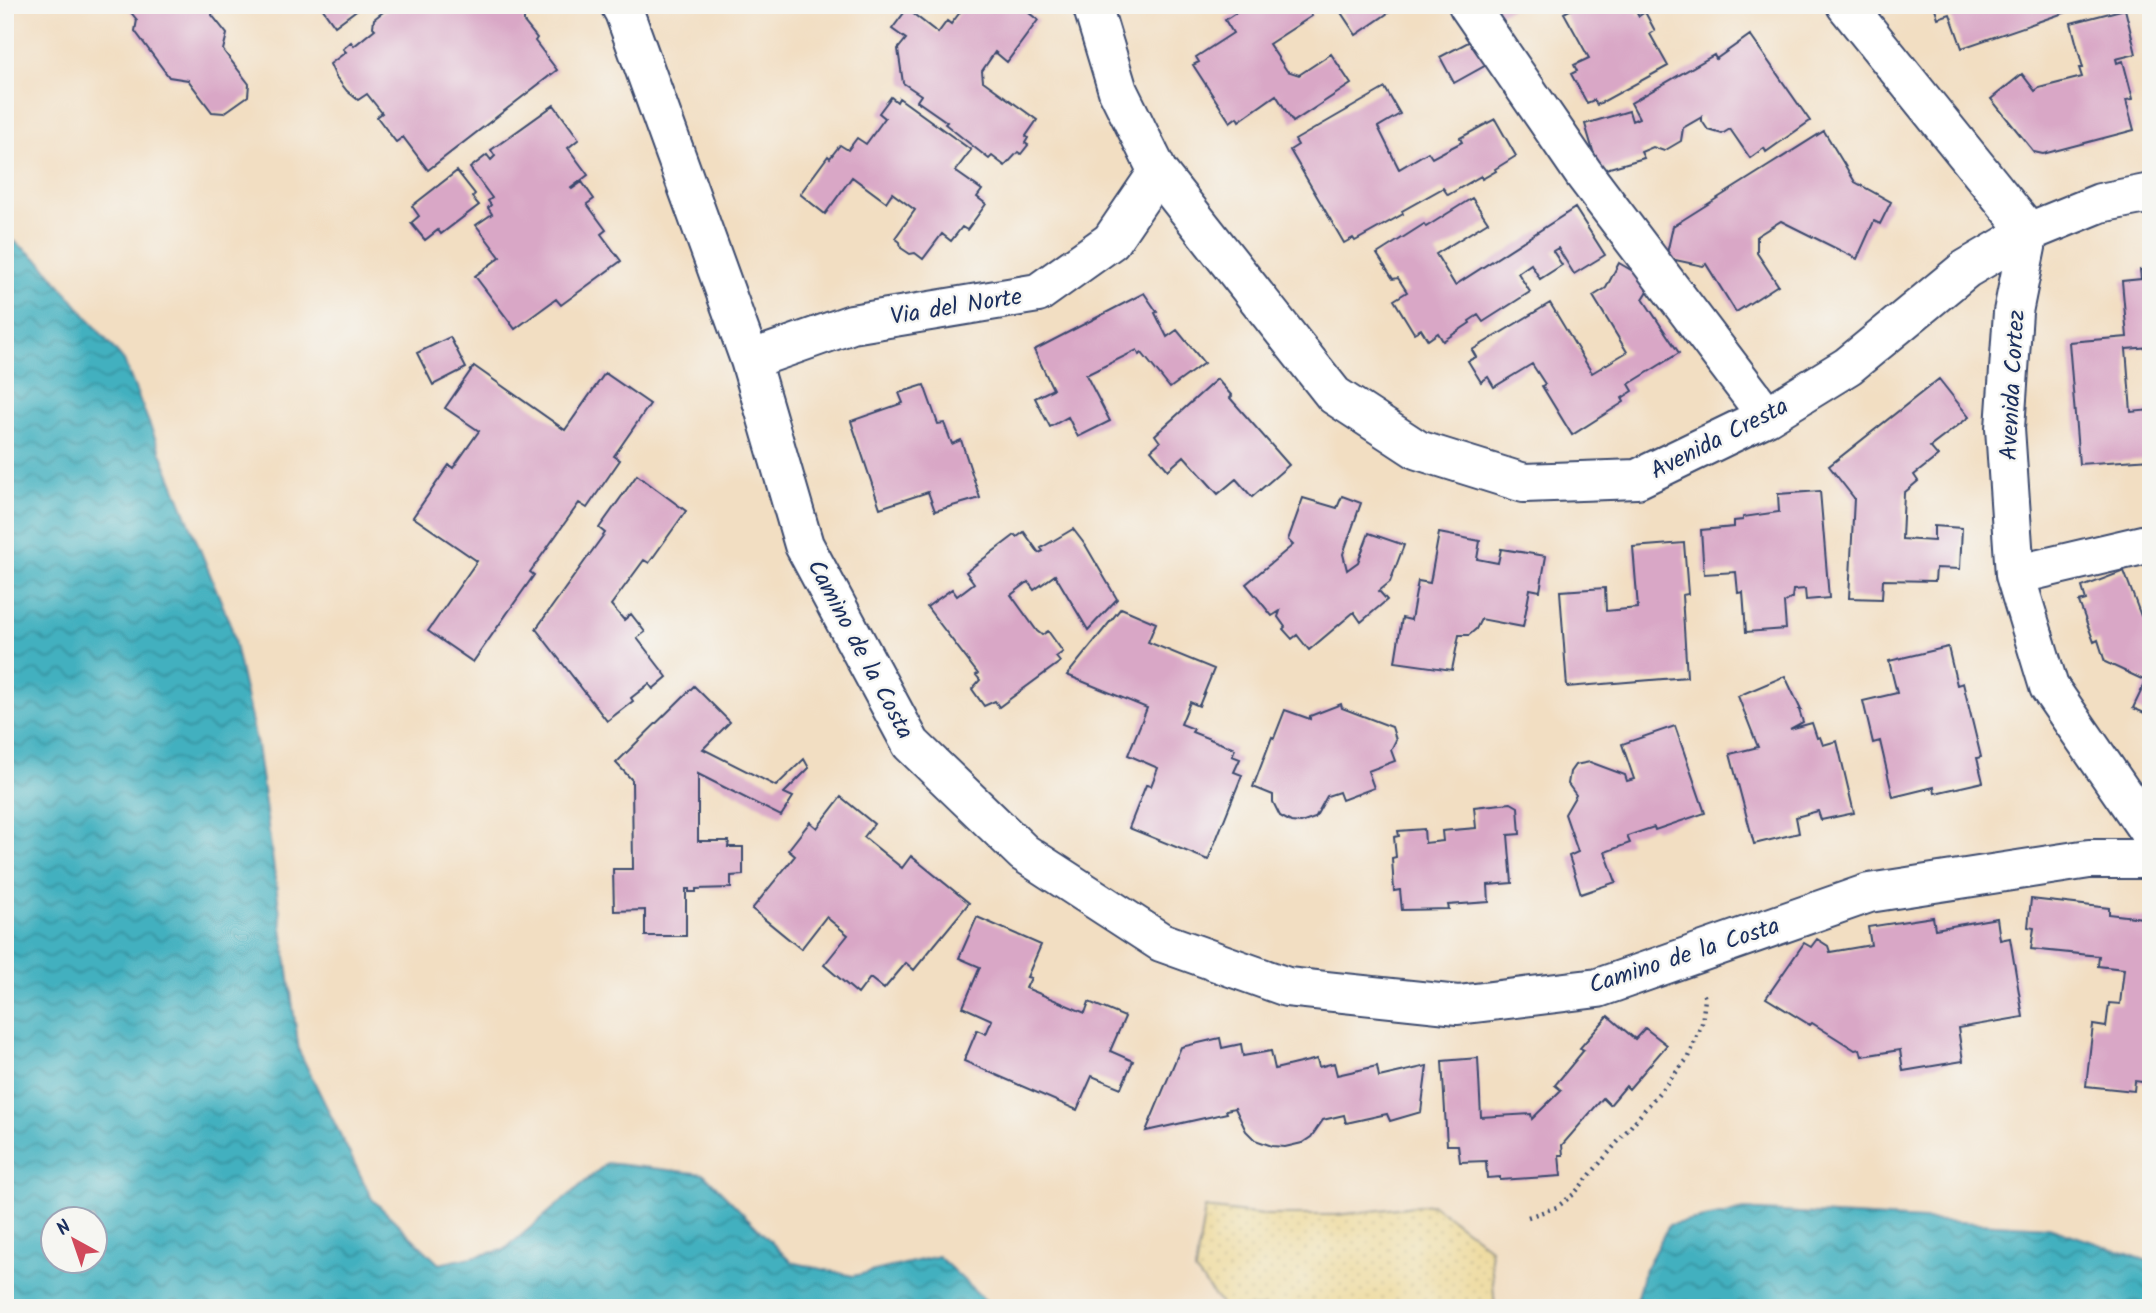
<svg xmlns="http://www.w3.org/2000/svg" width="2156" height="1313" font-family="Kalam,sans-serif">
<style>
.sand{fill:url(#sand-dots);stroke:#84847e;stroke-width:2}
.water{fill:url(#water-waves);stroke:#2e708e;stroke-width:2;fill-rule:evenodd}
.building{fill:#d9a7c6}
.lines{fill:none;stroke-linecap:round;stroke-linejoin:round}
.minor-casing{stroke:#3b496d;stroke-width:42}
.path{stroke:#3b496d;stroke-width:4.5;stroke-dasharray:2 5;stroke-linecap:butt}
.minor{stroke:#fff;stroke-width:38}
.labels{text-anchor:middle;stroke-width:5;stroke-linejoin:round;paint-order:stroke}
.street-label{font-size:24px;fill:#1b2f5e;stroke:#f6f6f2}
</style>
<defs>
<pattern id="sand-dots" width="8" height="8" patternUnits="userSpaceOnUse" patternTransform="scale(1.75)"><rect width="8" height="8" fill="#eeda9e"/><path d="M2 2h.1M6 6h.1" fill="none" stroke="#ccbb8a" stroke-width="1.8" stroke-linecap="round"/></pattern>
<pattern id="water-waves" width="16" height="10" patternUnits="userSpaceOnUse" patternTransform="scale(1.75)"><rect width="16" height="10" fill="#42b0bf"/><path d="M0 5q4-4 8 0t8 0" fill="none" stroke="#36909e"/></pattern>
</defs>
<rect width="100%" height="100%" fill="#f6f6f2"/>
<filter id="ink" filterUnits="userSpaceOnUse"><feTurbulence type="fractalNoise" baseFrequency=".0143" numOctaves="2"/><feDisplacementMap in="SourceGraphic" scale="14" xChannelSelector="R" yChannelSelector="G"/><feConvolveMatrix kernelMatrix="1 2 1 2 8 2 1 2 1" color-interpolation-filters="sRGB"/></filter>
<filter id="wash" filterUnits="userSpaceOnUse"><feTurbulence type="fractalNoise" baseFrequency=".00686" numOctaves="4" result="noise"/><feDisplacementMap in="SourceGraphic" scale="28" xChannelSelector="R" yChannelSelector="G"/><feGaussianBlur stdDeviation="1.57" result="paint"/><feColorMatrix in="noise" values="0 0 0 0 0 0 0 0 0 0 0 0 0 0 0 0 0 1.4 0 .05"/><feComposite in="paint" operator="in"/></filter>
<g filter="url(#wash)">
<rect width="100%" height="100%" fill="#f2dec2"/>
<!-- sand -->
<path class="sand" d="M1432 1204 1490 1248 1495 1308H1224L1195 1271 1205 1208 1263 1215H1337Z"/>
<!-- water -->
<path class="water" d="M5 234 41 262 124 361 231 626 257 746 299 1051 372 1199 439 1264 504 1250 607 1163 704 1174 791 1262 853 1276 938 1256 988 1303 1019 1308H5ZM52 1218H94V1260H52Z
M1745 1210 2049 1227 2151 1262V1308H1634L1644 1271 1669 1225Z"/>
<g id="blocks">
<!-- building -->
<path class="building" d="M125 5H215L212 15 227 34 223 50 249 84 248 96 224 113 212 112 188 80 169 77 135 31 137 20Z
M320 5H363L335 26Z
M392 5H524V22L537 38 535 41 557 70 428 170 403 137 396 142 377 117 382 113 367 94 358 100 347 91 336 77 330 64 346 52 343 49 351 42 354 46 375 29 373 27 374 19Z
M953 5H1035L1029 13 1038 20 1007 62 995 52 982 71 983 81 1037 120 1026 136 1028 138 1025 143 1028 145 1021 154 1018 152 1005 166 992 156 989 159 945 124 947 122 917 101 921 95 903 83 898 49 906 39 892 29 907 9 938 33 947 21 951 24 961 11Z
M1248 5H1305L1312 16 1269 44 1287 71 1299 75 1331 54 1351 84 1293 122 1276 95 1239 121 1237 117 1230 122 1193 65 1199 62 1196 57 1233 33 1225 20Z
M1336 5H1387L1391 11 1356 35Z
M1491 5H1518L1496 16Z
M1579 5H1633L1639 16 1645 12 1655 31 1650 34 1668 66 1597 105 1594 100 1587 103 1571 74 1577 71 1574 65 1589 58 1564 13Z
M1934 5H2084V6L1962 48 1950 14 1938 18Z
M2125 9 2136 54 2116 59 2117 63 2123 61 2133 99 2126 100 2134 130 2043 154 2034 152 1991 99 2022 74 2035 91 2039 88 2082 77 2079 68H2083L2071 23Z
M1750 35 1810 121 1766 152 1764 148 1750 158 1730 129 1722 134 1708 130 1702 121V117L1683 128 1681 141 1664 151 1653 147 1641 152 1644 158 1599 171 1585 124 1629 111 1632 121 1639 118 1631 103 1714 55 1716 59Z
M1474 39 1488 64 1454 83 1440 57Z
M1385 88 1400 114 1378 127 1399 169 1428 152 1432 158 1462 142 1460 138 1495 119 1516 156 1495 169 1496 171 1482 179 1481 176 1448 195 1443 188 1402 211 1403 214 1355 241 1353 238 1344 243 1290 150 1298 145 1295 140Z
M891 97 897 102 899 98 971 150 955 171 982 190 977 197 986 204 967 230 962 227 951 241 942 234 923 259 915 253 910 254 901 248 900 242 895 238 915 210 892 193 886 202 852 177 825 214 800 194 828 156 830 158 840 145 848 150 857 138 866 144 885 118 879 113Z
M554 105 579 139 568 148 588 175 571 188 572 189 582 182 594 199 587 204 606 230 601 234 621 261 561 305 556 299 515 329 475 276 500 257 476 225 492 214 488 208 491 205 488 201 492 198 470 168 487 155 491 160 495 156 491 150Z
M1824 131 1855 182 1891 202 1880 224 1874 221 1857 259 1781 221 1757 236V253L1778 285 1736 312 1706 264 1703 266 1666 258 1673 226Z
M457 171 475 194 472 197 479 205 441 234 438 230 425 240 411 223 419 216 412 206Z
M1472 198 1488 222 1436 254 1455 285 1575 208 1605 255 1574 274 1558 248 1553 251 1562 265 1540 279 1531 264 1518 273 1530 292 1483 322 1478 315 1469 321 1470 323 1443 341 1438 333 1428 340 1421 329 1414 333 1394 300 1407 292 1398 278 1393 279 1377 254 1424 224 1426 227Z
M1619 263 1653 283 1643 299 1679 353 1629 384 1633 391 1622 398 1624 402 1572 435 1542 386 1545 384 1532 364 1494 387 1488 377 1481 382 1468 361 1476 357 1472 350 1550 303 1592 373 1627 352 1593 296 1606 288Z
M2151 269V347L2126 349 2131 412 2151 410V459L2079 464 2069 342 2127 337 2122 281 2141 279 2140 270Z
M1144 293 1157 312 1155 313 1167 337 1177 330 1204 363 1170 388 1142 353 1139 355 1137 350 1086 375 1110 421 1078 437 1068 417 1050 427 1035 398 1053 389 1034 350Z
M450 337 466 368 433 385 417 353Z
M474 366 565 430 605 373 650 404 614 456 620 460 587 508 579 503 530 572 534 575 473 662 428 631 477 561 413 517 449 465 453 468 479 431 445 408Z
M1217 379 1232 396 1230 398 1289 465 1252 497 1236 479 1218 494 1184 456 1168 470 1151 450 1160 442 1155 435Z
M1939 379 1969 417 1930 447 1938 456 1914 475 1918 481 1904 493 1902 539 1934 541V526L1962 528 1960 569 1936 568 1935 581 1883 580 1882 599 1849 598 1854 498 1829 466Z
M924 385 938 424 944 423 952 444 961 440 980 498 935 511 928 492 880 508 851 421 903 403 899 393Z
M637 475 686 511 649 563 644 560 611 605 624 620 631 614 645 632 637 638 667 677 653 689 649 684 631 698 633 701 607 721 536 629 605 533 599 528Z
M1820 491 1829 598 1806 600 1805 589 1793 590 1792 598 1784 603 1786 629 1746 632 1743 592 1738 593 1736 572 1704 574 1701 530 1734 527V521L1743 520V517L1779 512 1778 494Z
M1342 496 1361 503 1343 554 1347 570 1358 562 1369 533 1404 545 1390 582 1379 591 1387 600 1361 622 1354 612 1309 650 1297 635 1292 639 1283 629 1285 627 1278 617 1280 611 1272 616 1246 584 1293 545 1288 540 1303 498 1337 508Z
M1073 529 1086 546 1117 599 1088 630 1055 575 1034 590 1028 582 1011 595 1037 631 1042 635 1048 631 1063 652 1056 657 1060 662 999 707 995 701 984 706 972 689 980 680 976 675 978 674 927 607 952 589 957 596 974 583 966 572 1015 535 1017 537 1024 532 1039 553 1043 551 1041 548Z
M1439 533 1480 541 1477 559 1498 563 1501 549 1546 556 1540 591 1530 589 1523 627 1481 619 1476 629 1469 635H1459L1452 670 1395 662 1402 618 1411 620 1418 581 1430 583Z
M1684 543 1688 594 1682 595 1687 677 1567 687 1560 591 1605 588 1606 611 1638 608 1633 547Z
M2124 571 2141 616 2151 620V716L2133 708 2146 681 2105 662 2098 640 2094 642 2079 602 2086 600 2082 587Z
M1121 608 1156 623 1148 642 1214 669 1199 706 1190 702 1181 724 1194 729 1192 732 1235 749 1232 756 1240 759 1234 772 1242 775 1208 860 1129 828 1146 785 1151 786 1158 768 1128 755 1147 708 1067 675Z
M1948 647 1957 685 1963 683 1981 757 1977 758 1983 782 1935 793 1934 787 1893 797 1880 741 1873 743 1863 701 1897 693 1889 661Z
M1785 676 1801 710H1799L1803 722 1790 729 1812 723 1817 738 1820 737 1823 745 1837 741 1854 813 1821 820 1818 811 1796 817 1799 833 1754 844 1730 754 1758 747 1738 696Z
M694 686 730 722 703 749 776 786 804 759 809 768 784 793 793 797 781 816 698 774V841H729L728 847H743V875L731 876V888L696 889V892H689V889H686V936H645V910L614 911 613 869H633L632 780 616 763Z
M1341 704 1342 708 1392 727 1396 740 1391 750 1395 761 1368 771 1374 788 1342 800 1339 792 1327 796 1315 818 1301 823 1291 822 1280 816 1273 802V795L1253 787 1272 737 1274 738 1285 710 1310 719V716Z
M1675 726 1705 813 1655 830 1654 827 1627 836 1630 843 1605 852 1616 882 1581 894 1569 856 1578 852 1565 814 1576 795 1568 784 1570 772 1575 765 1590 762 1625 775 1627 781 1634 779 1622 744Z
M841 797 874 824 864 837 902 868 911 856 969 903 914 970 906 963 884 989 870 978 858 994 824 965 848 935 826 917 801 949 752 909 795 856 788 850 810 822 817 828Z
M1511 803 1518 807 1520 834 1508 835 1512 883 1488 885 1489 902 1448 905 1449 909 1402 910 1400 890 1394 891 1392 858 1396 857 1394 837 1399 836 1398 831 1424 829 1425 843 1443 841 1442 831 1476 828 1474 807Z
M2031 899 2109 908V914L2151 919V1083L2135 1081 2134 1091 2086 1086 2093 1025 2106 1027 2109 1003 2120 1004 2124 969 2098 966 2099 956 2031 949 2034 928 2028 927Z
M977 917 1041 945 1027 977 1031 978 1026 988 1085 1013 1089 1002 1125 1017 1110 1051 1133 1061 1121 1088 1092 1076 1077 1110 964 1061 977 1030 986 1034 992 1020 963 1007 980 967 959 958Z
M1933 917 1935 929 1997 918 2000 940 2010 938 2023 1017 1958 1028 1963 1061 1903 1071 1900 1050 1862 1056 1860 1049 1855 1050 1812 1023 1810 1025 1766 998 1804 943 1811 947 1817 939 1828 946 1830 952 1871 945 1868 927Z
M1608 1016 1635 1039 1645 1028 1667 1045 1629 1089 1626 1086 1610 1105 1603 1098 1562 1145 1563 1155H1559L1561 1176 1500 1180V1177L1487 1178 1486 1161 1460 1162 1458 1145H1447L1442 1061 1478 1058 1481 1117 1531 1114 1532 1119 1561 1090 1555 1085 1584 1050 1580 1048Z
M1220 1038 1222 1048 1241 1044 1243 1056 1271 1051 1275 1069 1317 1059 1319 1067 1334 1063 1337 1075 1377 1066 1379 1077 1427 1066 1421 1112 1390 1121 1387 1114 1346 1123 1344 1115 1323 1120 1311 1137 1302 1143 1285 1147 1272 1146 1255 1140 1246 1131 1235 1108 1226 1110 1227 1113 1146 1131 1181 1047Z"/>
</g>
</g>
<g filter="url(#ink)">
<use href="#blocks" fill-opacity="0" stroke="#3b496d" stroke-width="2"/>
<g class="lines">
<!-- minor casing -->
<g class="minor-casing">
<path id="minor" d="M620 5 624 12 750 360 804 545 911 744 1024 853 1161 942 1287 987 1458 1005 1598 988 1869 893 2089 859H2151
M1092 5 1118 91 1158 172 1334 395 1418 450 1524 483 1637 479 1767 416 1848 366 1966 269 2029 232 2100 203 2151 193
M1468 5 1584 174 1767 416
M1846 5 2029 232 2013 312 2005 428 2015 575 2049 687 2151 835
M750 360 852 324 1038 293 1111 241 1158 172
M2015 575 2151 543"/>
</g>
<!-- path -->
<path class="path" d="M1528 1217 1557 1207 1574 1194 1689 1057 1702 1023 1705 999 1703 992"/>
<!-- minor -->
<use href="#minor" class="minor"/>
</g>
</g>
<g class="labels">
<!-- street labels -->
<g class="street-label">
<text transform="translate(956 306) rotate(-9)" y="8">Via del Norte</text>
<text transform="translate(2012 385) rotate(-87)" y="8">Avenida Cortez</text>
<text transform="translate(1719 438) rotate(-27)" y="8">Avenida Cresta</text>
<text transform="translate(861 649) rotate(62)" y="8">Camino de la Costa</text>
<text transform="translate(1684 955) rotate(-18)" y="8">Camino de la Costa</text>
</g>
</g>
<!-- margin -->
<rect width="2156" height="1313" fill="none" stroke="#f6f6f2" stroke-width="28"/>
<!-- north arrow -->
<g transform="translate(74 1240) rotate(320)"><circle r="33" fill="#f6f6f2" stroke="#9ea6b7" stroke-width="2"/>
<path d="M0-5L12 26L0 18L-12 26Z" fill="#d1495b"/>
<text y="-10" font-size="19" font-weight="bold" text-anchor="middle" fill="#1b2f5e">N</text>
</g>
</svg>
